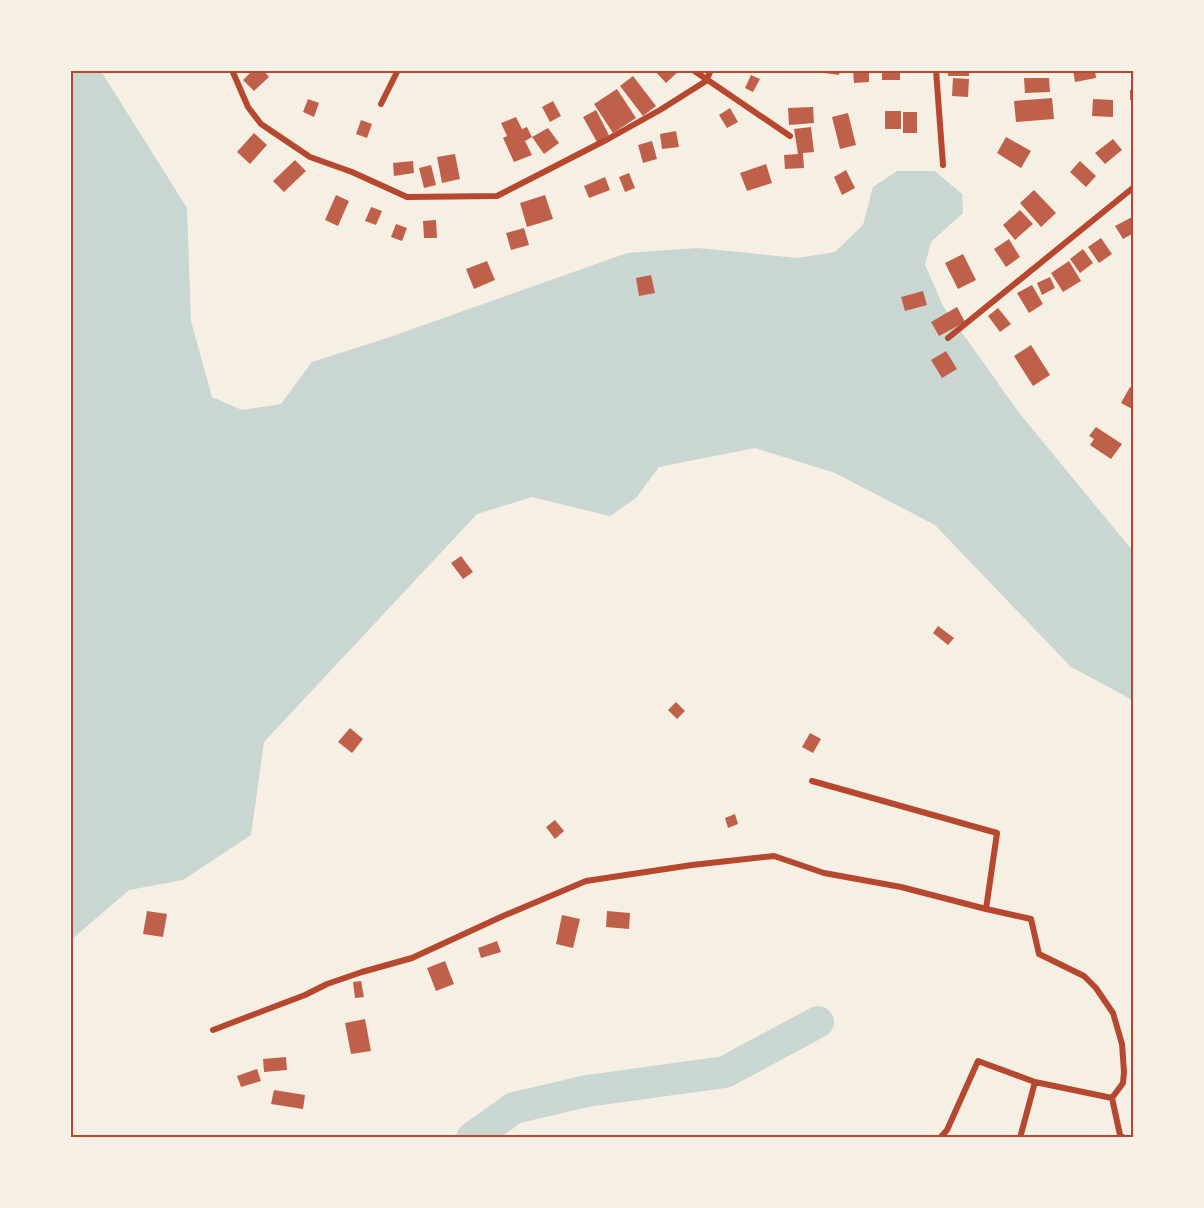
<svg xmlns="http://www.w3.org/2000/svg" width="1204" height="1208" font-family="Overpass,sans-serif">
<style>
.water{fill:#c9d6d2}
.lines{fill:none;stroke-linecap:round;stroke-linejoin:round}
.river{stroke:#c9d6d2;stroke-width:32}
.building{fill:#bf614a}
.minor{stroke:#b5482f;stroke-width:6}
.neatline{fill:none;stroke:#b5482f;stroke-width:2}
</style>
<rect width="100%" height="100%" fill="#f6efe4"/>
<!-- water -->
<path class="water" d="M71 71H101L187 208 191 321 212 397 242 410 281 404 312 362 387 338 627 253 698 248 798 258 835 252 863 225 873 187 897 171H935L962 194 963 213 931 242 925 265 943 306 1020 414 1132 550 1134 554 1133 704 1129 698 1071 667 935 525 835 473 755 448 659 467 636 498 610 516 532 497 477 514 264 742 251 835 183 880 129 890 71 940Z"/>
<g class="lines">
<!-- river -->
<path class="river" d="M472 1138 514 1108 587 1091 725 1072 818 1022"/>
</g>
<!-- building -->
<path class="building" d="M253 70H263L269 77 254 91 243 80Z
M654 70H680L666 83Z
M825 70H840L839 75 824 73Z
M853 70H869V82L854 83Z
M948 70H969V76H948Z
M1073 70H1095L1096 78 1075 82Z
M882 72H900V80H882Z
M751 75 760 79 753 92 745 88Z
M633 76 656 106 643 116 620 86Z
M953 78 969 79 968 97 952 96Z
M1024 78H1049L1050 92 1025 93Z
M617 89 636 118 613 133 594 104Z
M1130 90H1134V100H1130Z
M1052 98 1054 119 1016 122 1014 101Z
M308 99 319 103 314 117 303 112Z
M1093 99 1113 100V117L1092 116Z
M553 101 561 116 550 122 542 107Z
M813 107 814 123 789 125 788 108Z
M730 108 738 122 727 128 719 115Z
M596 110 609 135 597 142 583 117Z
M885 111H901V129H885Z
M903 112H917V133H903Z
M848 113 856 145 840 149 832 117Z
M516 117 522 129 527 127 532 137 525 141 532 155 514 162 503 138 507 136 501 123Z
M361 120 372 124 367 138 356 134Z
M811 127 814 152 803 153 804 168 785 169 784 155 798 154 794 129Z
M548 128 559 143 544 154 532 137Z
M676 131 679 147 662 149 660 134Z
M254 133 267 145 250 164 237 152Z
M1006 137 1031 151 1021 168 997 153Z
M1113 139 1122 150 1105 164 1095 153Z
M652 141 657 159 643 163 638 145Z
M455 154 460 179 442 183 437 157Z
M295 160 306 171 284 192 273 181Z
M413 161 414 173 394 176 393 163Z
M1080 161 1096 176 1086 187 1070 172Z
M766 164 772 183 747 191 740 173Z
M431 165 436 185 424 188 419 168Z
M846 170 855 188 842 195 834 177Z
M629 173 635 188 625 192 619 177Z
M605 177 610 190 589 198 584 186Z
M1034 190 1056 213 1041 227 1020 203Z
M336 195 349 201 338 226 325 220Z
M545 195 553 219 527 227 520 203Z
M371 207 382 211 376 225 365 221Z
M1020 210 1033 224 1015 240 1003 225Z
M1134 216V233L1123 239 1115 226Z
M436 220 437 238H424L423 221Z
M396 224 407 228 402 241 391 237Z
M524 228 529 245 511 250 506 233Z
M1101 238 1112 254 1099 263 1088 247Z
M1009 239 1020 257 1006 267 994 249Z
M1083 249 1093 263 1080 273 1070 259Z
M963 254 976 280 958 289 945 263Z
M487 261 495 280 474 289 466 269Z
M1069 261 1081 281 1063 292 1051 273Z
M651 275 655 293 639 296 636 278Z
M1050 277 1055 288 1042 295 1037 283Z
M1032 285 1043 304 1029 313 1017 293Z
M923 291 927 305 905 311 901 297Z
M957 307 965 322 939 336 931 322Z
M998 308 1011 324 1000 332 988 316Z
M1031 345 1050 375 1033 386 1014 356Z
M946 351 957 369 942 378 931 360Z
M1130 387 1134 389V410L1121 403Z
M1096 427 1122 444 1111 459 1090 445 1094 439 1089 436Z
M461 556 473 572 463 579 451 563Z
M938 626 954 638 948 645 933 633Z
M676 702 685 711 677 719 668 710Z
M350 728 363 739 352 753 338 742Z
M810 733 821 739 813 753 802 747Z
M735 814 738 824 728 828 725 818Z
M555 820 564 831 555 839 546 827Z
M147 911 167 914 163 937 143 934Z
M607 911 630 913 629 929 606 927Z
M562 915 580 919 573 948 556 944Z
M497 941 501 952 481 958 478 948Z
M445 961 454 984 436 991 427 968Z
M361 981 364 997 355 998 353 982Z
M365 1019 371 1051 351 1054 345 1023Z
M286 1057 287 1070 264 1072 263 1059Z
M257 1069 261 1081 241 1087 237 1076Z
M274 1090 305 1095 303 1109 271 1104Z"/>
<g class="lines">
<!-- minor -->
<path class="minor" d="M232 70 248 107 261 124 310 157 352 172 407 197 497 196 608 139 660 110 706 81 711 70
M693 70 790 136
M936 70 943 165
M381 104 398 70
M948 338 1134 187
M812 781 997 833 986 909
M213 1030 305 995 327 984 362 972 412 958 503 916 586 881 692 865 774 856 824 873 901 887 986 909 1031 919 1039 954 1084 976 1096 988 1113 1013 1122 1044 1124 1072 1123 1083 1112 1098 1120 1135 1124 1138
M940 1138 947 1130 978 1061 1035 1082 1112 1098
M1020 1138 1035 1082"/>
</g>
<!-- border -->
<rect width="1204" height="1208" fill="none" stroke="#f6efe4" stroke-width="144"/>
<rect x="72" y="72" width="1060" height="1064" class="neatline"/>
</svg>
